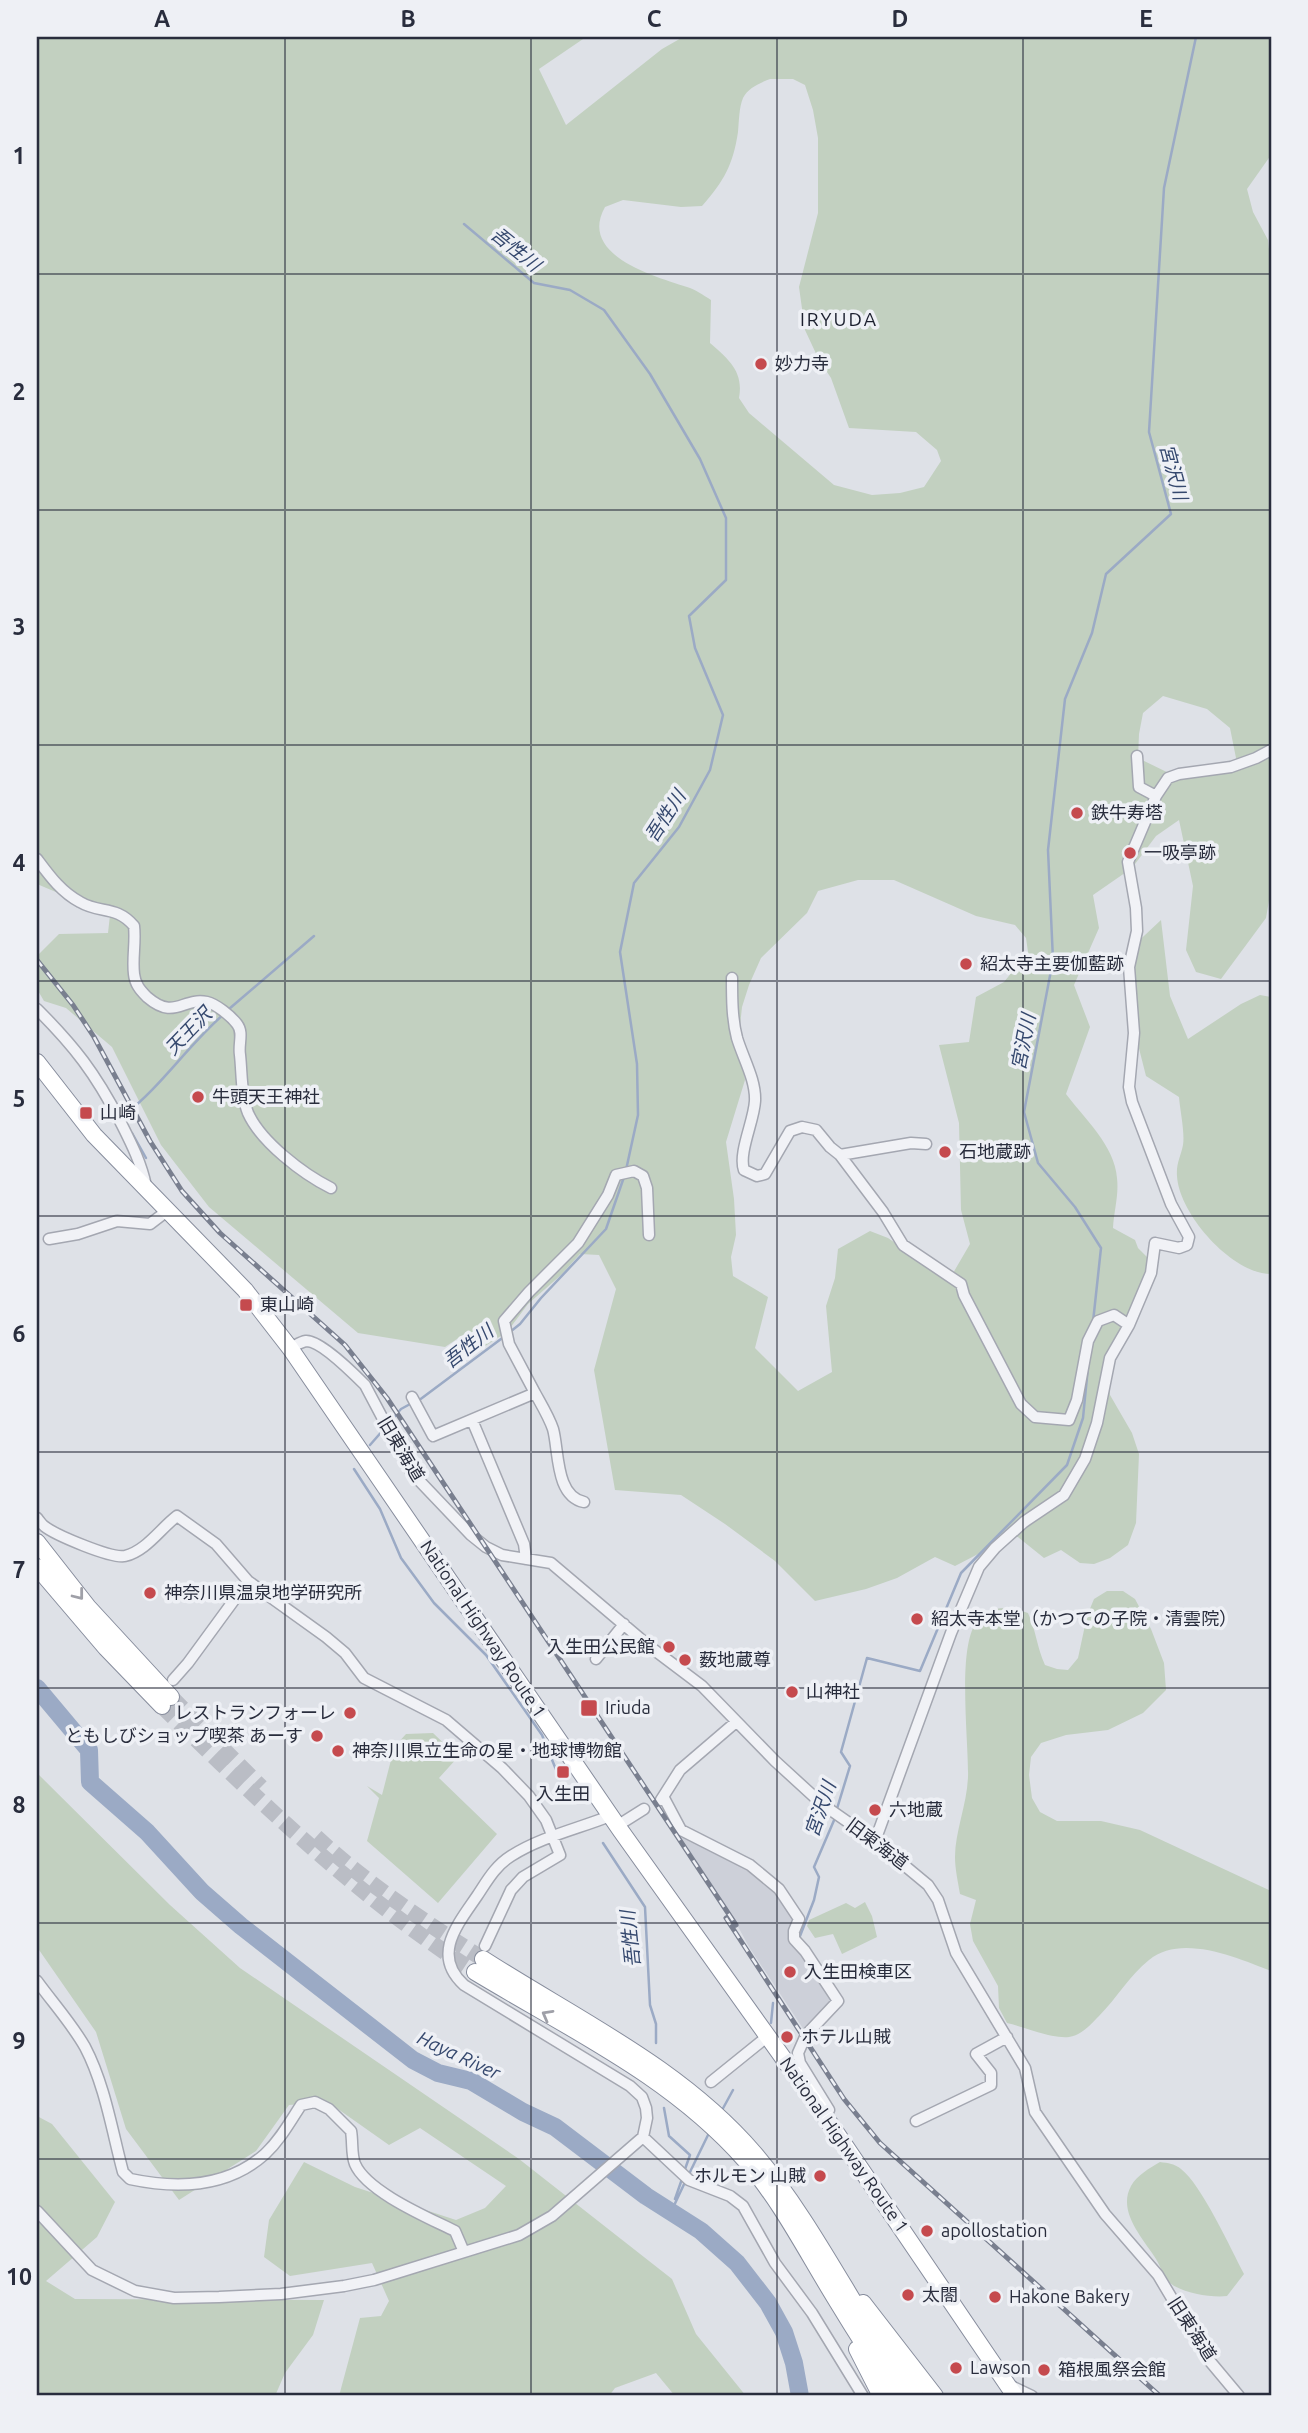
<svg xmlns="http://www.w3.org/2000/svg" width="1308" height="2433" font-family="Ubuntu,'Noto Sans JP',sans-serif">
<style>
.built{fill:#cdd0d9}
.green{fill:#c2d0c0;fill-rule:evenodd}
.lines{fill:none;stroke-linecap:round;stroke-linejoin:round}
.stream{stroke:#9baac5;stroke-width:2.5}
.river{stroke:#9baac5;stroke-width:18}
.highway-tunnel{stroke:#babdc5;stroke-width:16;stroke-dasharray:16 8;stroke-linecap:butt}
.minor-casing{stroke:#a4a7b1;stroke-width:13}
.highway-casing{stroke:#878d9d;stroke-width:18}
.minor{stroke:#f1f2f6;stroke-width:10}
.highway{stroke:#fff;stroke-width:16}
.rail-casing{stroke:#797f8f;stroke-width:5}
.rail{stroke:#eef0f5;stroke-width:2.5;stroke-dasharray:8;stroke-linecap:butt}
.oneway{stroke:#9fa0a8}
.grid{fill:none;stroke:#292d3d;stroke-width:2;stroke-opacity:0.55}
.poi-dot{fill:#c54a4e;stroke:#eef0f5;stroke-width:2.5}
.labels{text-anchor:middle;stroke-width:7;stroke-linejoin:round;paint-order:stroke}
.poi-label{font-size:18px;fill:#292d3d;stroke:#eef0f5;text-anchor:start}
.street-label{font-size:18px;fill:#292d3d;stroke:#eef0f5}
.water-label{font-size:19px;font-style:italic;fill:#35486e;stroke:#eef0f5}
.neighbourhood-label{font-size:19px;letter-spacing:2px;fill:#1b1f2e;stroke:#eef0f5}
.neatline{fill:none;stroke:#292d3d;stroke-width:2.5}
.grid-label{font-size:23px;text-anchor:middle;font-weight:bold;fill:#292d3d}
</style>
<rect width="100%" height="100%" fill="#dee1e7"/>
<!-- built -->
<path class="built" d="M679 1834 741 1863 776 1891 794 1919 789 1934 833 1997 832 2005 804 2030 749 1947 735 1921Z"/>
<!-- green -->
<path class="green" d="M37 37H586L539 69 566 125 662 49 683 37H1271V155L1247 189 1253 212 1268 240 1271 267V889L1266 918 1221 979 1196 972 1186 950 1193 886 1179 820 1156 836 1132 868 1093 895 1099 928 1074 985 1090 1027 1066 1094C1084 1118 1115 1146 1117 1178 1119 1195 1114 1211 1113 1228L1135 1240 1138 1248 1148 1258 1144 1280 1123 1328 1111 1345 1106 1361 1110 1395 1132 1433 1139 1454 1136 1523 1128 1545 1110 1558 1094 1564 1080 1563 1061 1550 1044 1558 1014 1534H998L982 1552 955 1566 935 1557 897 1578 866 1589 815 1601 775 1561 725 1524 681 1495 615 1490 594 1370 616 1289 599 1255 580 1254 561 1275 528 1304 507 1332 465 1359 466 1333 445 1347 358 1333 209 1207 161 1145 112 1047 66 1008 44 1001 37 989V956L59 934 108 933 110 915 37 884ZM770 79H793L805 85 813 110 818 138V213L799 287 805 330 819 360 831 378 849 428 916 432 937 450 941 461 924 487 900 493 872 495 834 485 749 413 739 398C744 371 728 359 710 343L711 300C703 295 695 289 687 287 653 276 578 255 605 207L623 200 681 207 702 206C724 181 733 165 738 132 739 122 739 107 743 98 748 88 760 83 770 79ZM1163 696 1207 709 1230 728 1237 763 1179 778 1138 758 1139 734 1143 713ZM858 880H894L976 916 1015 925 1026 938 1028 952 1004 982 976 997 969 1042 939 1045 959 1123 961 1210 970 1244 949 1280 888 1238 870 1231 838 1249 835 1278 826 1306 832 1372 798 1391 755 1348 768 1297 733 1276 731 1257 736 1235 734 1199 726 1142 745 1080 739 1035 742 1007 749 985 761 958 807 913 818 891Z
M1161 920 1170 996 1188 1039 1241 1004 1260 995 1271 997V1107L1269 1110V1128L1271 1133V1274C1232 1274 1179 1214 1177 1176 1176 1163 1181 1156 1183 1145 1185 1133 1180 1110 1179 1097L1146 1076 1131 1017 1129 950Z
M1107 1591H1123L1135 1599 1151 1629 1164 1663 1166 1690 1143 1713 1108 1730 1066 1735 1041 1743 1031 1757 1029 1775 1032 1798 1040 1812 1057 1821H1101L1140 1830 1271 1891V1971C1238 1958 1181 1933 1149 1960 1129 1976 1117 1998 1099 2016 1091 2024 1082 2035 1069 2037 1052 2039 1024 2027 1007 2023L999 2008 998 1986 973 1941 970 1924 976 1900 960 1894C958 1882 955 1869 955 1857 955 1832 967 1804 968 1777 969 1744 957 1649 976 1623 990 1604 1008 1606 1028 1613 1036 1630 1037 1648 1045 1665L1057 1669 1068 1670 1078 1658 1087 1616 1094 1599Z
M433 1733 458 1757 439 1778 497 1834 438 1903 367 1841 379 1798 367 1786 382 1795 391 1760 386 1756 406 1734Z
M37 1773 170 1905 240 1968 519 2159 672 2279 696 2334 746 2396H675L656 2373 615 2388 609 2396H339L360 2318 381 2316 389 2301 372 2263 290 2276 264 2257 269 2220 304 2162 355 2187 456 2220 485 2208 506 2186 420 2128 389 2145 328 2102 289 2105 256 2151 179 2200 126 2129 96 2032 37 1947Z
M865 1902 872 1916 877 1937 842 1954 833 1934 815 1938 807 1926 809 1920 846 1903 855 1908Z
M37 2116 52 2124 115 2202 97 2237 46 2281 75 2299 324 2300 313 2335 285 2373 275 2396H37Z
M1160 2162C1168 2163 1175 2164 1181 2169 1201 2184 1231 2249 1244 2274L1227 2296C1212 2298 1182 2293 1170 2283 1164 2277 1160 2266 1156 2259 1143 2238 1117 2212 1131 2186 1137 2175 1150 2168 1160 2162Z"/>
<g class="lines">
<!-- stream -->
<path class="stream" d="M464 224 534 283 570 290 604 310 650 374 700 459 726 518V580L689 616 695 648 723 715 710 770 679 827 634 883 620 952 637 1064 638 1115 626 1170
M229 1009 314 936
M123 1116C161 1087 188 1045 224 1014
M132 1133 146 1158
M1093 1322 1101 1248 1075 1207 1038 1163 1024 1112 1053 960 1048 850 1065 699 1092 633 1106 574 1171 514 1149 432 1164 188 1196 37
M510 1332 520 1324 541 1298 606 1229 624 1177
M418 1401 505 1336
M388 1424 401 1409 412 1403
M370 1445 384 1429
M354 1469 380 1509 401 1558 434 1603 486 1655 542 1735 559 1777
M836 1812 850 1766 841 1752 867 1658 920 1671 961 1573 1067 1465 1083 1418 1088 1367
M603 1843 645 1907 650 2005 656 2024V2043
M800 1936 814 1900 819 1877 814 1867 835 1818
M771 2023 773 2003
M664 2108 669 2136 690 2155 684 2172
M721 2112 733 2090
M689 2174 709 2133
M675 2199 682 2179
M671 2212 686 2180"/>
<!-- river -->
<path class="river" d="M37 1688 89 1750 90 1782 147 1832 202 1892 241 1926 413 2060 438 2073 471 2081 523 2112 555 2127 646 2196 701 2231 737 2263 768 2303 784 2332 794 2363 800 2396"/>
<!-- highway-tunnel -->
<path class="highway-tunnel" d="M171 1697 261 1787
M162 1706C260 1802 359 1898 475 1972
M316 1837C367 1884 425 1922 483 1959"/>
<!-- minor casing -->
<g class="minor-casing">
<path id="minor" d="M1137 756 1139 787 1156 796
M37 859C49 875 61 892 80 902 100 914 116 905 134 926 136 942 132 958 134 974 135 984 140 990 147 997 175 1021 182 997 207 1002 216 1004 231 1016 237 1024 244 1033 238 1044 240 1055 242 1073 241 1096 248 1113 261 1142 303 1174 331 1188
M732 978C732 998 732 1019 737 1038 743 1058 756 1080 755 1101 754 1121 738 1153 744 1170L757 1176 765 1174 790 1131 802 1127 816 1130 830 1147 840 1155 883 1212 903 1245 961 1284 964 1295 1021 1404 1035 1417 1069 1420 1077 1400 1088 1341 1098 1321 1114 1315 1129 1325
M37 1009C75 1047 95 1073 120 1121 131 1143 141 1162 146 1186
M840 1155 911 1143 926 1144
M49 1239 78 1234 117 1221 150 1224 167 1211
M290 1348C295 1346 300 1342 306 1341 320 1340 354 1374 365 1385L411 1472 471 1535 486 1547 502 1555 551 1563 649 1646 702 1686 775 1761 822 1804 875 1841 928 1885 938 1900 956 1953 1025 2068 1035 2112 1105 2214 1158 2275 1208 2359 1239 2396
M535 1393C541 1404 549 1417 553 1429 559 1450 555 1496 584 1502
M412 1397 433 1436 535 1393 509 1344 504 1321 529 1292 578 1243 608 1195 616 1175 634 1171 643 1176 647 1188 649 1235
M472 1420 524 1544 526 1559
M37 1518C37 1518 43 1526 44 1526 55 1535 112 1559 125 1556 146 1551 160 1529 177 1516L216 1544 248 1581 326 1637 345 1653 364 1678 446 1720 502 1768 529 1796 546 1820 560 1855 523 1877 511 1890 485 1946
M596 1659 624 1624
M173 1680 188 1663 248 1581
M664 1798 681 1830 750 1865 779 1889 799 1919 794 1931V1939L805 1951 838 2001 806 2035 798 2053 800 2063 829 2110
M661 1800 680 1770 736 1722
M617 1826 644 1809
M875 1841 951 1633 979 1567 995 1548 1024 1522 1064 1495 1085 1459 1097 1423 1110 1358 1129 1325 1151 1273 1155 1243 1179 1248 1187 1245 1189 1237 1171 1204 1132 1102 1129 1087 1134 1033 1129 967 1137 931 1136 908 1128 862 1156 796 1168 778 1179 774 1231 767 1256 758 1271 750
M37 1981C53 2003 72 2024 85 2047 105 2085 112 2131 123 2172L130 2179C177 2189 227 2188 265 2154 280 2140 290 2122 301 2105L315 2102 329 2109 351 2131C353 2142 351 2154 355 2164 367 2192 429 2218 455 2231L464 2252
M711 2082 768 2036
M916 2121 991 2085V2073L976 2054 1007 2037
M643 2137 689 2180 730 2196 743 2206 775 2263 812 2313 863 2396
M37 2211 92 2270 135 2291 174 2298 219 2297 281 2294 344 2286 374 2280 519 2235 552 2216 643 2137 647 2118 646 2108 642 2097 630 2086 464 1985C431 1955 458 1924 477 1896 487 1881 495 1866 511 1856 541 1837 577 1829 610 1816
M1009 2385 1032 2396"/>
</g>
<!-- highway casing -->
<g class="highway-casing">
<path id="highway" d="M37 1062 94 1135 245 1290 290 1348 621 1831 831 2125 1015 2396
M37 1542 88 1607 171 1697
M37 1567 106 1648 162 1706
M483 1959C576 2019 680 2067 754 2153 817 2227 857 2318 915 2396
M475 1972C569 2029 671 2076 745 2160 781 2201 806 2251 835 2298 855 2331 876 2364 898 2396
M863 2303 935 2396
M857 2349 881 2396"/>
</g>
<!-- minor -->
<use href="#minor" class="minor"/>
<!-- highway -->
<use href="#highway" class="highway"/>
<!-- rail casing -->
<g class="rail-casing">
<path id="rail" d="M37 960 73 1005 94 1037 150 1141 182 1191 220 1233 345 1345 387 1398 736 1925
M726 1918 844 2099 880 2143 1160 2396"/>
</g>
<!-- rail -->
<use href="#rail" class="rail"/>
</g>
<!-- one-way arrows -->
<defs><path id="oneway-chevron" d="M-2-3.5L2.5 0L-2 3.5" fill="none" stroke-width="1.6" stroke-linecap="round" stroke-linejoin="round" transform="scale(1.75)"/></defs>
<g class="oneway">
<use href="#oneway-chevron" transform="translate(79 1595) rotate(52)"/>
<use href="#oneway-chevron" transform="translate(547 2015) rotate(-151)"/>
</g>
<!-- grid -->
<path class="grid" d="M285 37V2396M531 37V2396M777 37V2396M1023 37V2396M37 274H1271M37 510H1271M37 745H1271M37 981H1271M37 1216H1271M37 1452H1271M37 1688H1271M37 1923H1271M37 2159H1271"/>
<!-- markers -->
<g class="poi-dot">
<circle cx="761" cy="364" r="7"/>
<circle cx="1077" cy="813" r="7"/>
<circle cx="1130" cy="853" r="7"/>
<circle cx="966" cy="964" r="7"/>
<circle cx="198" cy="1097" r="7"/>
<rect x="79" y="1106" width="14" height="14" rx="3.5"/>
<circle cx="945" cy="1152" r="7"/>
<rect x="239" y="1298" width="14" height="14" rx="3.5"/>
<circle cx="150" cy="1593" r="7"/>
<circle cx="917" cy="1619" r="7"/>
<circle cx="669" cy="1647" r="7"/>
<circle cx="685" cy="1660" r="7"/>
<circle cx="792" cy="1692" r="7"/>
<rect x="580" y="1699" width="18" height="18" rx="3.5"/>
<circle cx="350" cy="1713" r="7"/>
<circle cx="317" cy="1736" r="7"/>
<circle cx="338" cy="1751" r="7"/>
<rect x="556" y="1765" width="14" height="14" rx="3.5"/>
<circle cx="875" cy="1810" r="7"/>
<circle cx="790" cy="1972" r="7"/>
<circle cx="787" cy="2037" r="7"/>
<circle cx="820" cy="2176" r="7"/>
<circle cx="927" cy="2231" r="7"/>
<circle cx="908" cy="2295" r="7"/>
<circle cx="995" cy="2297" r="7"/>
<circle cx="956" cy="2368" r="7"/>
<circle cx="1044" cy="2370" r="7"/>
</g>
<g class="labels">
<!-- poi labels -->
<g class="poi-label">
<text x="775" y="370">妙力寺</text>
<text x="1091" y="819">鉄牛寿塔</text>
<text x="1144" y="859">一吸亭跡</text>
<text x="980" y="970">紹太寺主要伽藍跡</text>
<text x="212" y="1103">牛頭天王神社</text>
<text x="100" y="1119">山崎</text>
<text x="959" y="1158">石地蔵跡</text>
<text x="260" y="1311">東山崎</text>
<text x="164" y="1599">神奈川県温泉地学研究所</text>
<text x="931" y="1625">紹太寺本堂（かつての子院・清雲院）</text>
<text x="655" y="1653" text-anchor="end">入生田公民館</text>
<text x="699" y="1666">薮地蔵尊</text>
<text x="806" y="1698">山神社</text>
<text x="605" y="1714">Iriuda</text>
<text x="336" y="1719" text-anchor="end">レストランフォーレ</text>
<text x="303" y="1742" text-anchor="end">ともしびショップ喫茶 あーす</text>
<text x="352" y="1757">神奈川県立生命の星・地球博物館</text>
<text x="563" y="1800" text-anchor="middle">入生田</text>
<text x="889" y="1816">六地蔵</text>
<text x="804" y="1978">入生田検車区</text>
<text x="801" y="2043">ホテル山賊</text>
<text x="806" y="2182" text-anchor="end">ホルモン 山賊</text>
<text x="941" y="2237">apollostation</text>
<text x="922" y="2301">太閤</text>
<text x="1009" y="2303">Hakone Bakery</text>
<text x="970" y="2374">Lawson</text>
<text x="1058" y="2376">箱根風祭会館</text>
</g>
<!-- street labels -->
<g class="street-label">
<text transform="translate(401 1449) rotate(59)" y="6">旧東海道</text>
<text transform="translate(483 1629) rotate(56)" y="6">National Highway Route 1</text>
<text transform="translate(877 1844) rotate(37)" y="6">旧東海道</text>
<text transform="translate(844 2145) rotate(55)" y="6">National Highway Route 1</text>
<text transform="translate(1192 2329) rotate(57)" y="6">旧東海道</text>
</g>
<!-- water labels -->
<g class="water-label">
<text transform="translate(516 249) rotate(39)" y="7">吾性川</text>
<text transform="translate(1174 472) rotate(75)" y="7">宮沢川</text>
<text transform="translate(665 816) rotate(-57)" y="7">吾性川</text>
<text transform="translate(188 1031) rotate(-46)" y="7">天王沢</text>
<text transform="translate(1023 1042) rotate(-79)" y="7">宮沢川</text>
<text transform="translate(468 1346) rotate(-38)" y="7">吾性川</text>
<text transform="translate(820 1809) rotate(-71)" y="7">宮沢川</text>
<text transform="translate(630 1939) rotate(-96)" y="7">吾性川</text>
<text transform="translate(459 2055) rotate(25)" y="7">Haya River</text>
</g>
<!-- neighbourhood labels -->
<g class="neighbourhood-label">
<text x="839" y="326">IRYUDA</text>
</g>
</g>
<!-- border -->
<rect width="1308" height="2433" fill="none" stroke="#eef0f5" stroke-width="77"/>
<rect x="38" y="38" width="1232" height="2356" class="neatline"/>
<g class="grid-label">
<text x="162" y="27">A</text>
<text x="408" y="27">B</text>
<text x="654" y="27">C</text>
<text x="900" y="27">D</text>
<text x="1146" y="27">E</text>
<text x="19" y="164">1</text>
<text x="19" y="400">2</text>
<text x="19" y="635">3</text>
<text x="19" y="871">4</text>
<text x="19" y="1107">5</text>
<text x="19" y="1342">6</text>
<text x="19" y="1578">7</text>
<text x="19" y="1813">8</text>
<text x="19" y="2049">9</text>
<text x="19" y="2285">10</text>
</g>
</svg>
